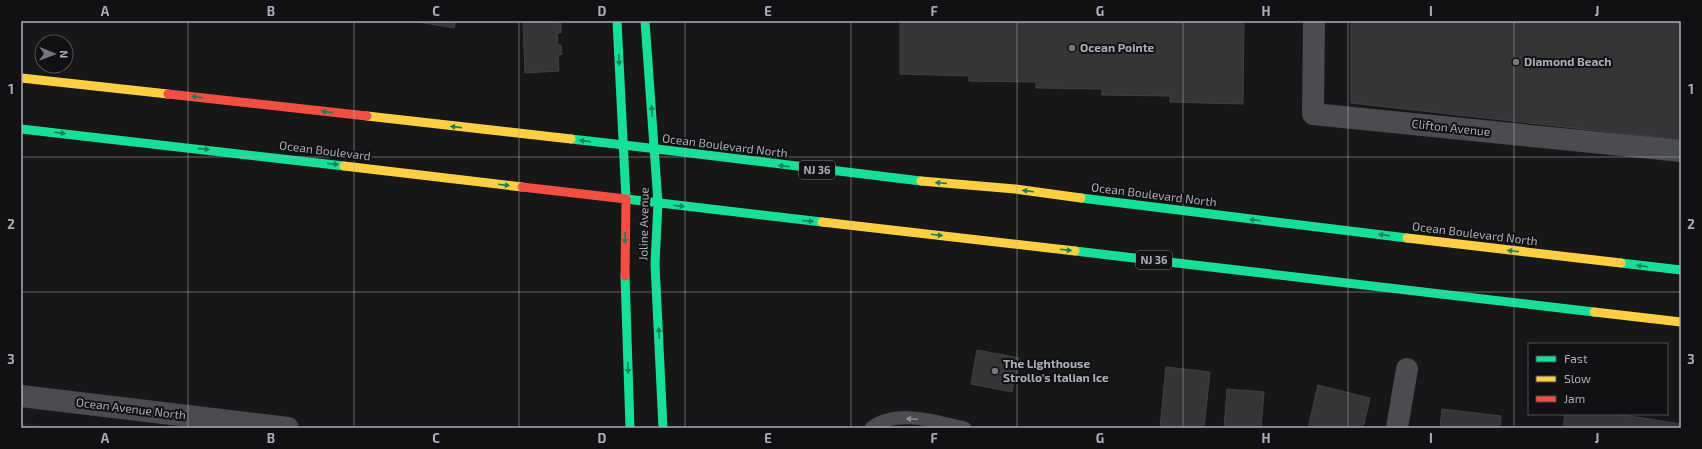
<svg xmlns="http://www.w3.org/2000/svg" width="1702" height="449" font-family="'Exo 2',sans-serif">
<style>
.green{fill:#1d241e}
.building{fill:#353536;stroke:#3f4043}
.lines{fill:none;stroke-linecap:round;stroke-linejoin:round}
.lane{stroke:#4b4c50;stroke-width:13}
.street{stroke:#4b4c50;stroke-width:22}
.fast{stroke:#16e098;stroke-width:9}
.slow{stroke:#ffcf43;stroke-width:9}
.jam{stroke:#f24e42;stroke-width:9}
.oneway{fill:#14835c}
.oneway2{fill:#8c9099}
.grid{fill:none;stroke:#a8adb8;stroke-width:1;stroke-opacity:0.55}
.poi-dot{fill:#757880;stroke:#111113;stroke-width:1.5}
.labels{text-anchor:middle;stroke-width:4;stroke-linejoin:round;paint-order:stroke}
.shield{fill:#111113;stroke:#7b7e86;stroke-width:1}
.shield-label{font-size:11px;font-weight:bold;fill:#a8adb8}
.poi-label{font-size:12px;font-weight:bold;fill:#a8adb8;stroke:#111113;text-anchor:start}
.street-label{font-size:12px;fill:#a8adb8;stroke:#111113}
.neatline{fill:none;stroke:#a8adb8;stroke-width:1.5}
.grid-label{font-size:13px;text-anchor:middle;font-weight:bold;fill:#a8adb8}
</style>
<rect width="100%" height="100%" fill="#171717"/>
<!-- green -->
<path class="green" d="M21 423 63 428H21Z"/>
<!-- building -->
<path class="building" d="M413 21H456L454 28Z
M523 21H558V24L561 23V33H557L558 45H561L562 54 558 55 559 71 525 73Z
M900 21H1244L1243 104 1170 102V96L1102 95V89L1036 88V82L969 81V76L900 74Z
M1351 21H1681V140L1351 103Z
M977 350 1019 358 1012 392 971 384Z
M1166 367 1210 372 1204 428H1160Z
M1318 385 1370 398 1363 428H1308Z
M1227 389 1264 392 1261 428H1224Z
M1442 409 1501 416 1500 428H1440Z
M1565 414H1617L1681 424V428H1563Z"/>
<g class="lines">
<!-- lane -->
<path class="lane" d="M871 428C897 408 936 422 965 428"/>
<!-- street -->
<path class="street" d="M1314 21 1313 114 1681 151
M21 396 288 428
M1397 428 1407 369"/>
<!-- fast -->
<path class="fast" d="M617 21 626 199 822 222
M645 21 658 203
M21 129 344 166
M571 139 624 145
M624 145 921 181
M1081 198 1407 238
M658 203 655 264 663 428
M1075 251 1594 312
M1621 263 1681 270
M625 276 630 428"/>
<!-- slow -->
<path class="slow" d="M21 78 168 94
M367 116 571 139
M344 166 522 187
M921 181 1015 189 1081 198
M822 222 1075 251
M1407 238 1621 263
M1594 312 1681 322"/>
<!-- jam -->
<path class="jam" d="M168 94 367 116
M522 187 626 199 625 276"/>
</g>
<!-- one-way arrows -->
<defs><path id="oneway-solid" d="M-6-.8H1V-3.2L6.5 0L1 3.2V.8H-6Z"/></defs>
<g class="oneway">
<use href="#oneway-solid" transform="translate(619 60) rotate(87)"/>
<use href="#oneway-solid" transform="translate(197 97) rotate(-173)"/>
<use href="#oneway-solid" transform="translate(652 111) rotate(-94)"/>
<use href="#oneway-solid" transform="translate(327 112) rotate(-173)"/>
<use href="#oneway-solid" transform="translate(456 127) rotate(-174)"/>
<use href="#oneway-solid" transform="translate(60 133) rotate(7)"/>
<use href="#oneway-solid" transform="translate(585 141) rotate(-174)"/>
<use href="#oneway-solid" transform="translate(204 149) rotate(6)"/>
<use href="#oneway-solid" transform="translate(333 164) rotate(7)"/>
<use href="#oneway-solid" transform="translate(784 166) rotate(-173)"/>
<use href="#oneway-solid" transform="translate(941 183) rotate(-175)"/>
<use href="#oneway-solid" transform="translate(504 185) rotate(7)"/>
<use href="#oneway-solid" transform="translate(1028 191) rotate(-173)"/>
<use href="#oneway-solid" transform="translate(679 206) rotate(7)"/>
<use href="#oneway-solid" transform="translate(1255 220) rotate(-173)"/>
<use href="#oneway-solid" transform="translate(808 221) rotate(5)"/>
<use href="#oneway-solid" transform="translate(937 235) rotate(7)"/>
<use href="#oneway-solid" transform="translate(1384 235) rotate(-173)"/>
<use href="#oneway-solid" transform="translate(625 238) rotate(91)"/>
<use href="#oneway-solid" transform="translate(1066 250) rotate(7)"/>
<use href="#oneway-solid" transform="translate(1513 251) rotate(-173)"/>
<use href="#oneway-solid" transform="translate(1642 266) rotate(-173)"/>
<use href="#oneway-solid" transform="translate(659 333) rotate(-93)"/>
<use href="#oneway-solid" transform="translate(628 368) rotate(88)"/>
</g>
<use class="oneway2" href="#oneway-solid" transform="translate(912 419) rotate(-177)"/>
<!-- grid -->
<path class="grid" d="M188 21V428M354 21V428M519 21V428M685 21V428M851 21V428M1017 21V428M1183 21V428M1348 21V428M1514 21V428M21 157H1681M21 292H1681"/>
<!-- markers -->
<g class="poi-dot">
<circle cx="1072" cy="48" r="4"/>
<circle cx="1516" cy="62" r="4"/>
<circle cx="995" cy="371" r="4"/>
</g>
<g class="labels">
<!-- shield labels -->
<g class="shield">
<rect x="799" y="161" width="36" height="18" rx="3"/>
<rect x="1136" y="251" width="36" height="18" rx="3"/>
</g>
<g class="shield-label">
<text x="817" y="174">NJ 36</text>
<text x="1154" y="264">NJ 36</text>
</g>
<!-- poi labels -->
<g class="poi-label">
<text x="1080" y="52">Ocean Pointe</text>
<text x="1524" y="66">Diamond Beach</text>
<text x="1003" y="368">The Lighthouse<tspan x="1003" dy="14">Strollo's Italian Ice</tspan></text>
</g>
<!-- street labels -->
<g class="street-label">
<text transform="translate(1451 128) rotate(6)" y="4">Clifton Avenue</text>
<text transform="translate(725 146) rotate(7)" y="4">Ocean Boulevard North</text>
<text transform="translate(325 151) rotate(7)" y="4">Ocean Boulevard</text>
<text transform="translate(1154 195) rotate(7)" y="4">Ocean Boulevard North</text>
<text transform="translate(644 224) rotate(-89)" y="4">Joline Avenue</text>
<text transform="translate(1475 234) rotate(7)" y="4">Ocean Boulevard North</text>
<text transform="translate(131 409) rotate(7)" y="4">Ocean Avenue North</text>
</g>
</g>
<!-- border -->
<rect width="1702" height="449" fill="none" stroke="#111113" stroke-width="44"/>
<!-- legend -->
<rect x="1528" y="343" width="140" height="72" fill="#111113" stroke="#4d4f55"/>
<rect x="1536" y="356" width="20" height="6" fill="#16e098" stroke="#4d4f55"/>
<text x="1564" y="363" font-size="12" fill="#a8adb8">Fast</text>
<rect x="1536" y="376" width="20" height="6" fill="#ffcf43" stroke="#4d4f55"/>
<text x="1564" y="383" font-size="12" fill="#a8adb8">Slow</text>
<rect x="1536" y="396" width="20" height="6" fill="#f24e42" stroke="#4d4f55"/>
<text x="1564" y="403" font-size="12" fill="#a8adb8">Jam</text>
<!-- north arrow -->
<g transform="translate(54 54) rotate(91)"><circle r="19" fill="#111113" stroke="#4d4f55"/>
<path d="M0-3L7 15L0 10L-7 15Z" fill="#757880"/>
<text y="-6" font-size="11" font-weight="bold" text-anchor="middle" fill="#a8adb8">N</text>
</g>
<rect x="22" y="22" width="1658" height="405" class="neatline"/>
<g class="grid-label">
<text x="105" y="16">A</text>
<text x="271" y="16">B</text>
<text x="436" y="16">C</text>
<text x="602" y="16">D</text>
<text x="768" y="16">E</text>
<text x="934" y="16">F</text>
<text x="1100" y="16">G</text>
<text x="1266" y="16">H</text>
<text x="1431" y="16">I</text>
<text x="1597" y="16">J</text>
<text x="11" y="94">1</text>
<text x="1691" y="94">1</text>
<text x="11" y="229">2</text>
<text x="1691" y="229">2</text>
<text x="11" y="364">3</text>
<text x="1691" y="364">3</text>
<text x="105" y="443">A</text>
<text x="271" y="443">B</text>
<text x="436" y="443">C</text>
<text x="602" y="443">D</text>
<text x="768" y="443">E</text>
<text x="934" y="443">F</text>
<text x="1100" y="443">G</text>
<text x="1266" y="443">H</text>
<text x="1431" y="443">I</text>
<text x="1597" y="443">J</text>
</g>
</svg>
